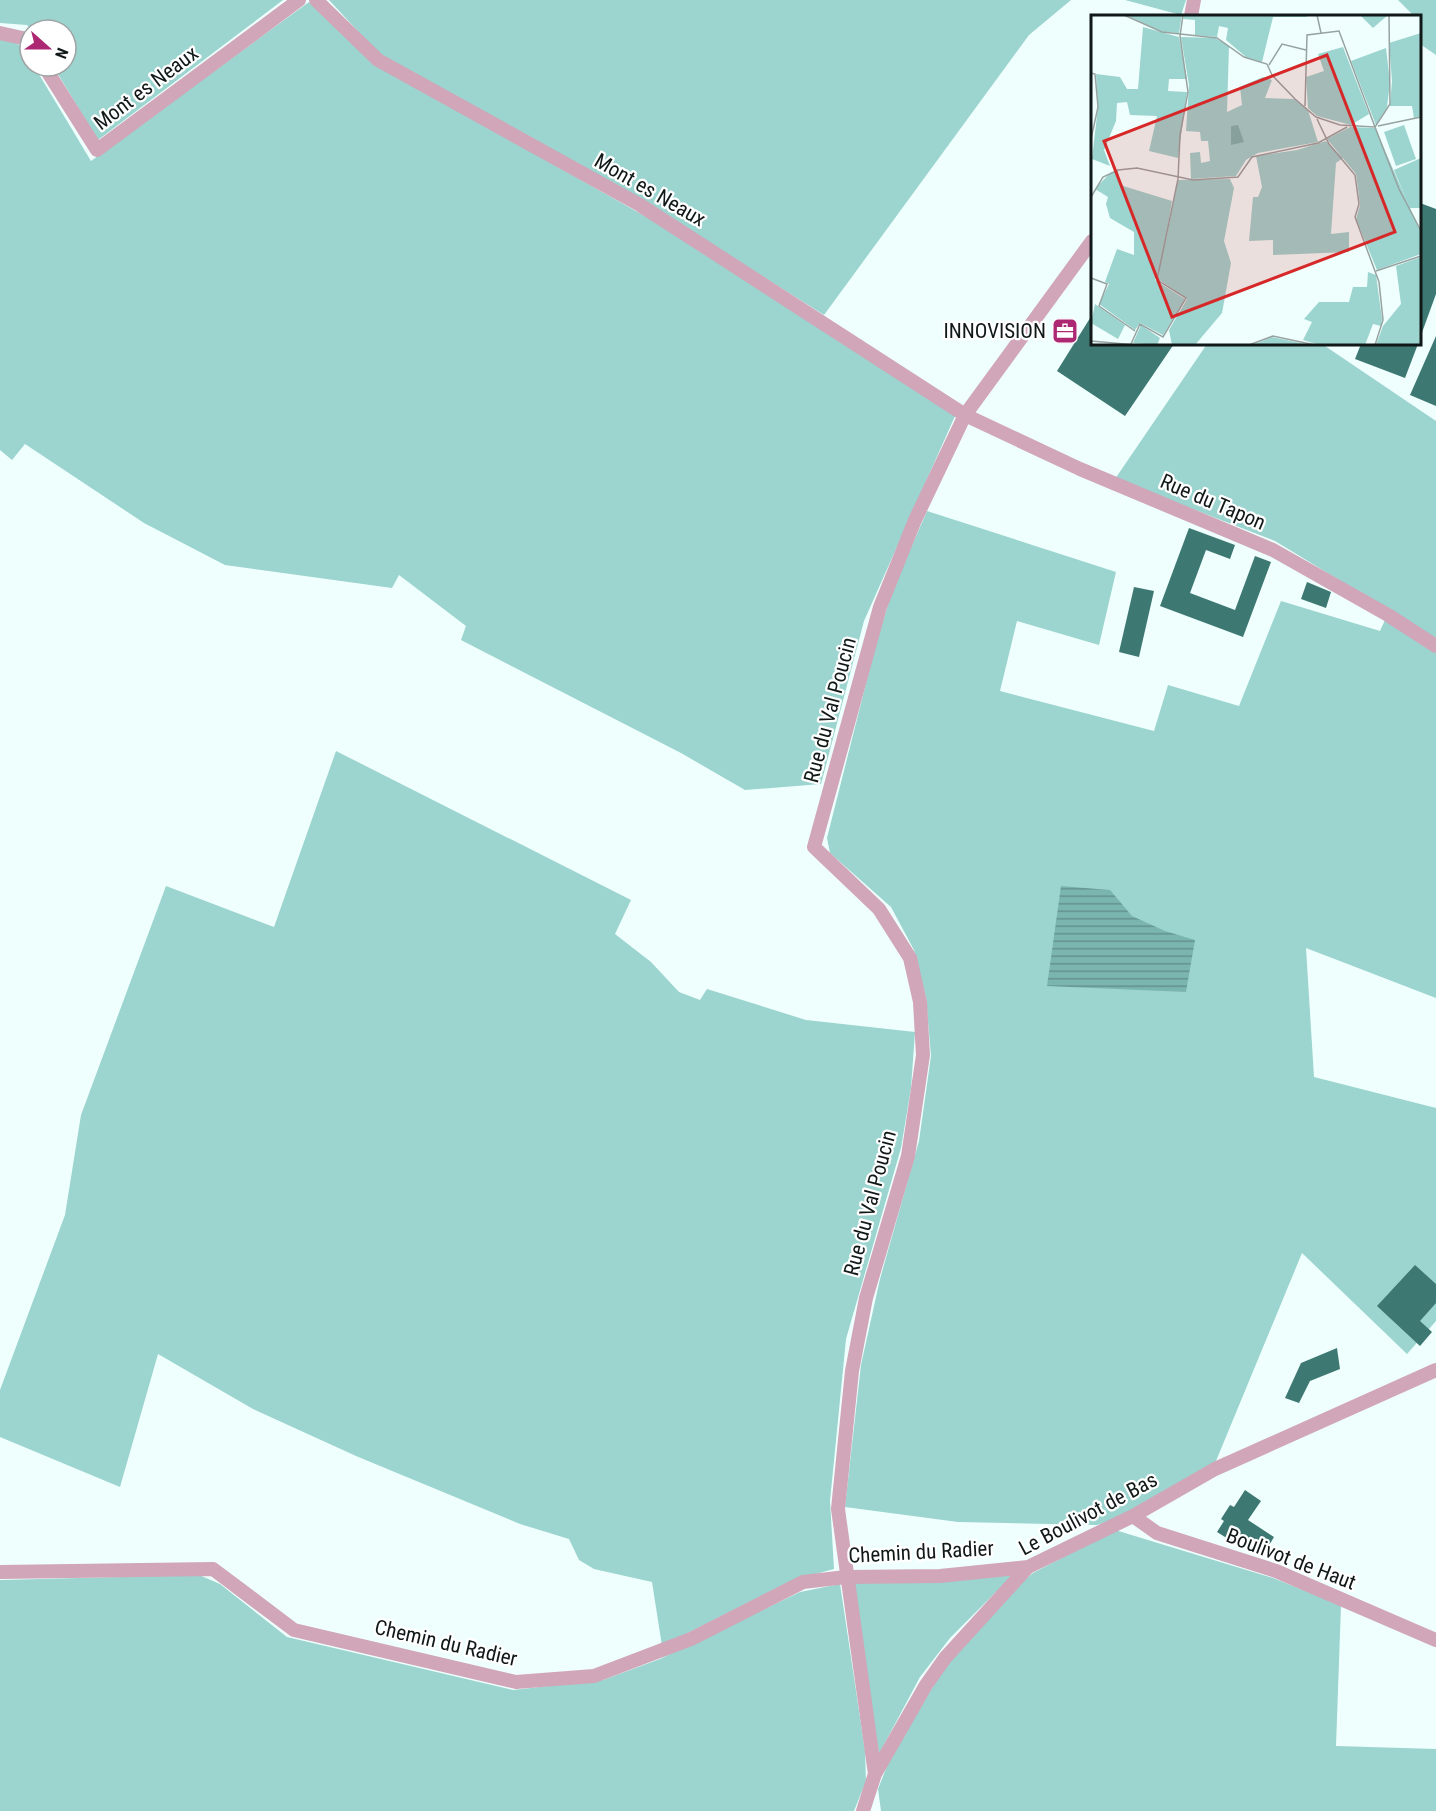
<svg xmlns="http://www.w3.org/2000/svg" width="1436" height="1811" font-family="'Roboto Condensed',sans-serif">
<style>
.grass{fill:#9cd4cf}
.water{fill:url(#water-rules)}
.building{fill:#3e7873}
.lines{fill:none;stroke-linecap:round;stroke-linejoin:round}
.minor{stroke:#d0a6b8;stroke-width:14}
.labels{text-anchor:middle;stroke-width:4.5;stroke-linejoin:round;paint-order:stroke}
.street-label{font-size:21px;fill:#101918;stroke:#fff}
.poi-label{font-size:21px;fill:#101918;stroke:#fff;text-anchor:end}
.inset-road{fill:none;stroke:#96a3a1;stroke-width:1.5}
.view{fill:#d62828;fill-opacity:0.15;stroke:#d62828;stroke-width:3}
.inset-edge{fill:none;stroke:#101918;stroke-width:3}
</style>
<defs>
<pattern id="water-rules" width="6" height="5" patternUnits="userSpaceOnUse" patternTransform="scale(1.5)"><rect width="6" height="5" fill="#7bb5b0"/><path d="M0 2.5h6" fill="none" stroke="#63928e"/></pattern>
</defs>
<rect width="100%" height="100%" fill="#effffd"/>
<!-- grass -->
<path class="grass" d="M0 0H283L98 140 53 66H66V30H31L27 25 0 23Z
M329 0H1071L1029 35 824 315 628 192 380 55Z
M1125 0H1186L1181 15Z
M1398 0H1436V55L1420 44 1422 26 1420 16H1414Z
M309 2 374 63 680 236 955 416 864 621 821 784 745 790 681 753 461 640 466 626 399 575 392 588 225 565 144 523 25 444 12 460 0 450V40C16 39 30 49 30 66H34L91 161Z
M1207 344H1322L1436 421V639L1275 541 1115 479Z
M927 511 1116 572 1099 645 1017 621 1000 691 1154 731 1168 685 1239 706 1281 601 1380 631 1385 620 1436 653V998L1306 948 1314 1077 1436 1108V1321L1407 1354 1302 1253 1216 1461 1114 1520 1097 1525 958 1522 845 1507 861 1365 880 1279 919 1141 931 1056 926 997 914 950 891 907 830 853 827 838 877 640 893 589Z
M336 751 631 900 615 934 651 962 679 992 700 1000 707 989 806 1020 915 1032 911 1088 901 1148 846 1339 830 1501 834 1569 793 1580 662 1646 652 1582 594 1569 579 1560 569 1539 520 1524 356 1456 253 1409 158 1354 120 1487 0 1437V1390L65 1215 81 1115 166 886 274 927Z
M1115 1530 1273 1578 1341 1605 1336 1746 1436 1749V1811H881L878 1789 889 1761 944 1668 1002 1600 1033 1573Z
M1016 1572 950 1638 920 1677 879 1754 852 1581Z
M199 1575 220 1584 287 1637 513 1690 603 1680 660 1659 800 1592 840 1584 865 1751 866 1781 854 1811H0V1580Z"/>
<!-- water -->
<path class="water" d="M1061 886 1110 890 1132 916 1165 931 1195 940 1186 992 1047 986Z"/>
<!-- building -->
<path class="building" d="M1420 203 1436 209V294L1420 338Z
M1092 315V344H1174L1125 416 1057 371Z
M1436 336V406L1410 395Z
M1361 344H1418L1405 378 1355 359Z
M1189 528 1235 545 1230 559 1206 550 1190 593 1235 610 1255 556 1271 562 1243 637 1160 606Z
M1307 582 1331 592 1326 608 1301 599Z
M1134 587 1154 591 1139 657 1119 652Z
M1415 1265 1436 1284V1303L1420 1321 1432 1332 1420 1346 1377 1306Z
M1337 1348 1340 1369 1310 1381 1299 1403 1285 1398 1301 1363Z
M1245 1490 1261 1501 1248 1520 1274 1537 1265 1552 1238 1534 1233 1542 1217 1532 1224 1521 1221 1519 1230 1505 1234 1507Z"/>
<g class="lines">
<!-- minor -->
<path class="minor" d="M316 0 378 60 640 205 965 415 1080 469 1273 550 1388 615 1436 646
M1191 16 1194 0
M0 33 27 39 30 44
M44 66 97 150 299 0
M1133 1516 1157 1533 1276 1571 1436 1640
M0 1572 213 1569 294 1630 516 1682 594 1676 691 1639 803 1582 846 1577 940 1576 1028 1567
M875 1774 838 1509 852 1371 866 1298 908 1156 923 1055 920 1002 910 958 879 909 814 847 880 607 915 520 965 415 1092 241
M863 1811 875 1774 926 1685 945 1658 1028 1567 1133 1516 1215 1469 1436 1370"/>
</g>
<!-- icons -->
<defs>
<g id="office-square" transform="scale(1.35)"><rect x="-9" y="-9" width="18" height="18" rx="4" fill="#ac2872" stroke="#fff"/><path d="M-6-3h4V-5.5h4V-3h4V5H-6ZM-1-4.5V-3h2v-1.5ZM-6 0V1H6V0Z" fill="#fff"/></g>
</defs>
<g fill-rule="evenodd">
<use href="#office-square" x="1065" y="331"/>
</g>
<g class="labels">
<!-- street labels -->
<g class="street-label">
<text transform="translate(146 88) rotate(-37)" y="7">Mont es Neaux</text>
<text transform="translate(650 190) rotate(30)" y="7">Mont es Neaux</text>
<text transform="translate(1213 502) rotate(23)" y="7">Rue du Tapon</text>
<text transform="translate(830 710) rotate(-75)" y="7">Rue du Val Poucin</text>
<text transform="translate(870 1203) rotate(-75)" y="7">Rue du Val Poucin</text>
<text transform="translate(1088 1514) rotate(-28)" y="7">Le Boulivot de Bas</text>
<text transform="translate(921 1552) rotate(-3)" y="7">Chemin du Radier</text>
<text transform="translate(1291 1559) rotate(21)" y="7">Boulivot de Haut</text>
<text transform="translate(446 1643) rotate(13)" y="7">Chemin du Radier</text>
</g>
<!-- poi labels -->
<g class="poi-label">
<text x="1046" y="338">INNOVISION</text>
</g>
</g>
<!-- overview -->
<g transform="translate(1091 15)">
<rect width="330" height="330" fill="#effffd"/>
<path d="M35 0H91L88 18 72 17ZM93 0H215L216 2H182L171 47 155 42 135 25 137 13 128 11 126 22 104 20V5L92 4ZM269 0H297L282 13ZM52 12 88 22 96 64H78L77 76 96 77 87 143 58 136 66 101 39 100 36 87 26 88 25 106 13 135 19 151 1 144 7 92 5 59 29 62 36 74H47ZM330 18V101L323 103 321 91H299L301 66 298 28ZM90 22 124 23 138 31 136 97 151 90 149 72 172 62 181 65 174 83 203 84 217 95 227 127 167 138 155 145 145 161 100 164 99 138 109 137 110 148 119 146 117 126H110L109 117 95 116 98 70ZM252 32 278 99 260 110 226 101 217 93 215 62 233 56 227 39ZM295 33 299 68 296 92 285 110 260 46ZM313 110 325 144 305 151 293 117ZM259 112 284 113 330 218V239L286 255 265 204 269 190 265 159 236 124ZM235 126 252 143 245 148 240 219 258 217V237L182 240V225L158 226 162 182H167L171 172 165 141 206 135ZM330 143V193H319L303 155ZM27 156 29 170 81 186 70 253 64 265 94 284 72 320 49 308 44 315 8 289 18 269 14 267 26 234 43 240V217L19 203 15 189 17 182 4 174 19 158ZM139 164 143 173 133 226 140 248 131 298 104 330H81L78 315 96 284 67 264 87 165ZM330 242V330H285L292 311 310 289 305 251ZM277 257 285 260 291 304 290 311 282 309 274 330H228L212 325 221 307 213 304 228 287H258L262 272H276ZM4 289 34 310 27 324 0 308ZM50 310 69 323 66 330 42 328ZM181 322 219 330H162Z" fill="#9cd4cf"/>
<path d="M147 110 153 127 140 130V111Z" fill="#7bb5b0"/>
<path class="inset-road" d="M33 0 71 17 126 23 153 42 176 49 181 60 204 84 225 102 249 110 284 112 248 16 216 20 214 91M226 0 230 18M298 0 299 89 284 112 308 174 330 216M178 50 191 29 215 35M0 58 4 59 7 92 0 124M226 104 238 129 264 160 268 189 264 202 288 267 292 305 284 330M287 111 330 102M0 182 12 162 27 155 46 153 102 165 147 162 161 142 227 128 256 112M285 256 330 241M0 263 16 269 8 291 44 316M0 326 45 330M40 329 49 309 72 322 95 283 66 265 87 164 89 120 97 77 89 21 92 0M158 330 182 321 224 330"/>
<path class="view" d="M236 40 304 217 81 302 13 126Z"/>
<rect width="330" height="330" class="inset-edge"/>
</g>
<!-- north arrow -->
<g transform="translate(48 48) rotate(111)"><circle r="28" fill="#ffffff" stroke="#9fa3a3" stroke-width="1.5"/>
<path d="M0-4.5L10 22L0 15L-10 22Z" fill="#ac2872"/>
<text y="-9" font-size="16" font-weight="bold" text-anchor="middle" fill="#101918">N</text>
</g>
</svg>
